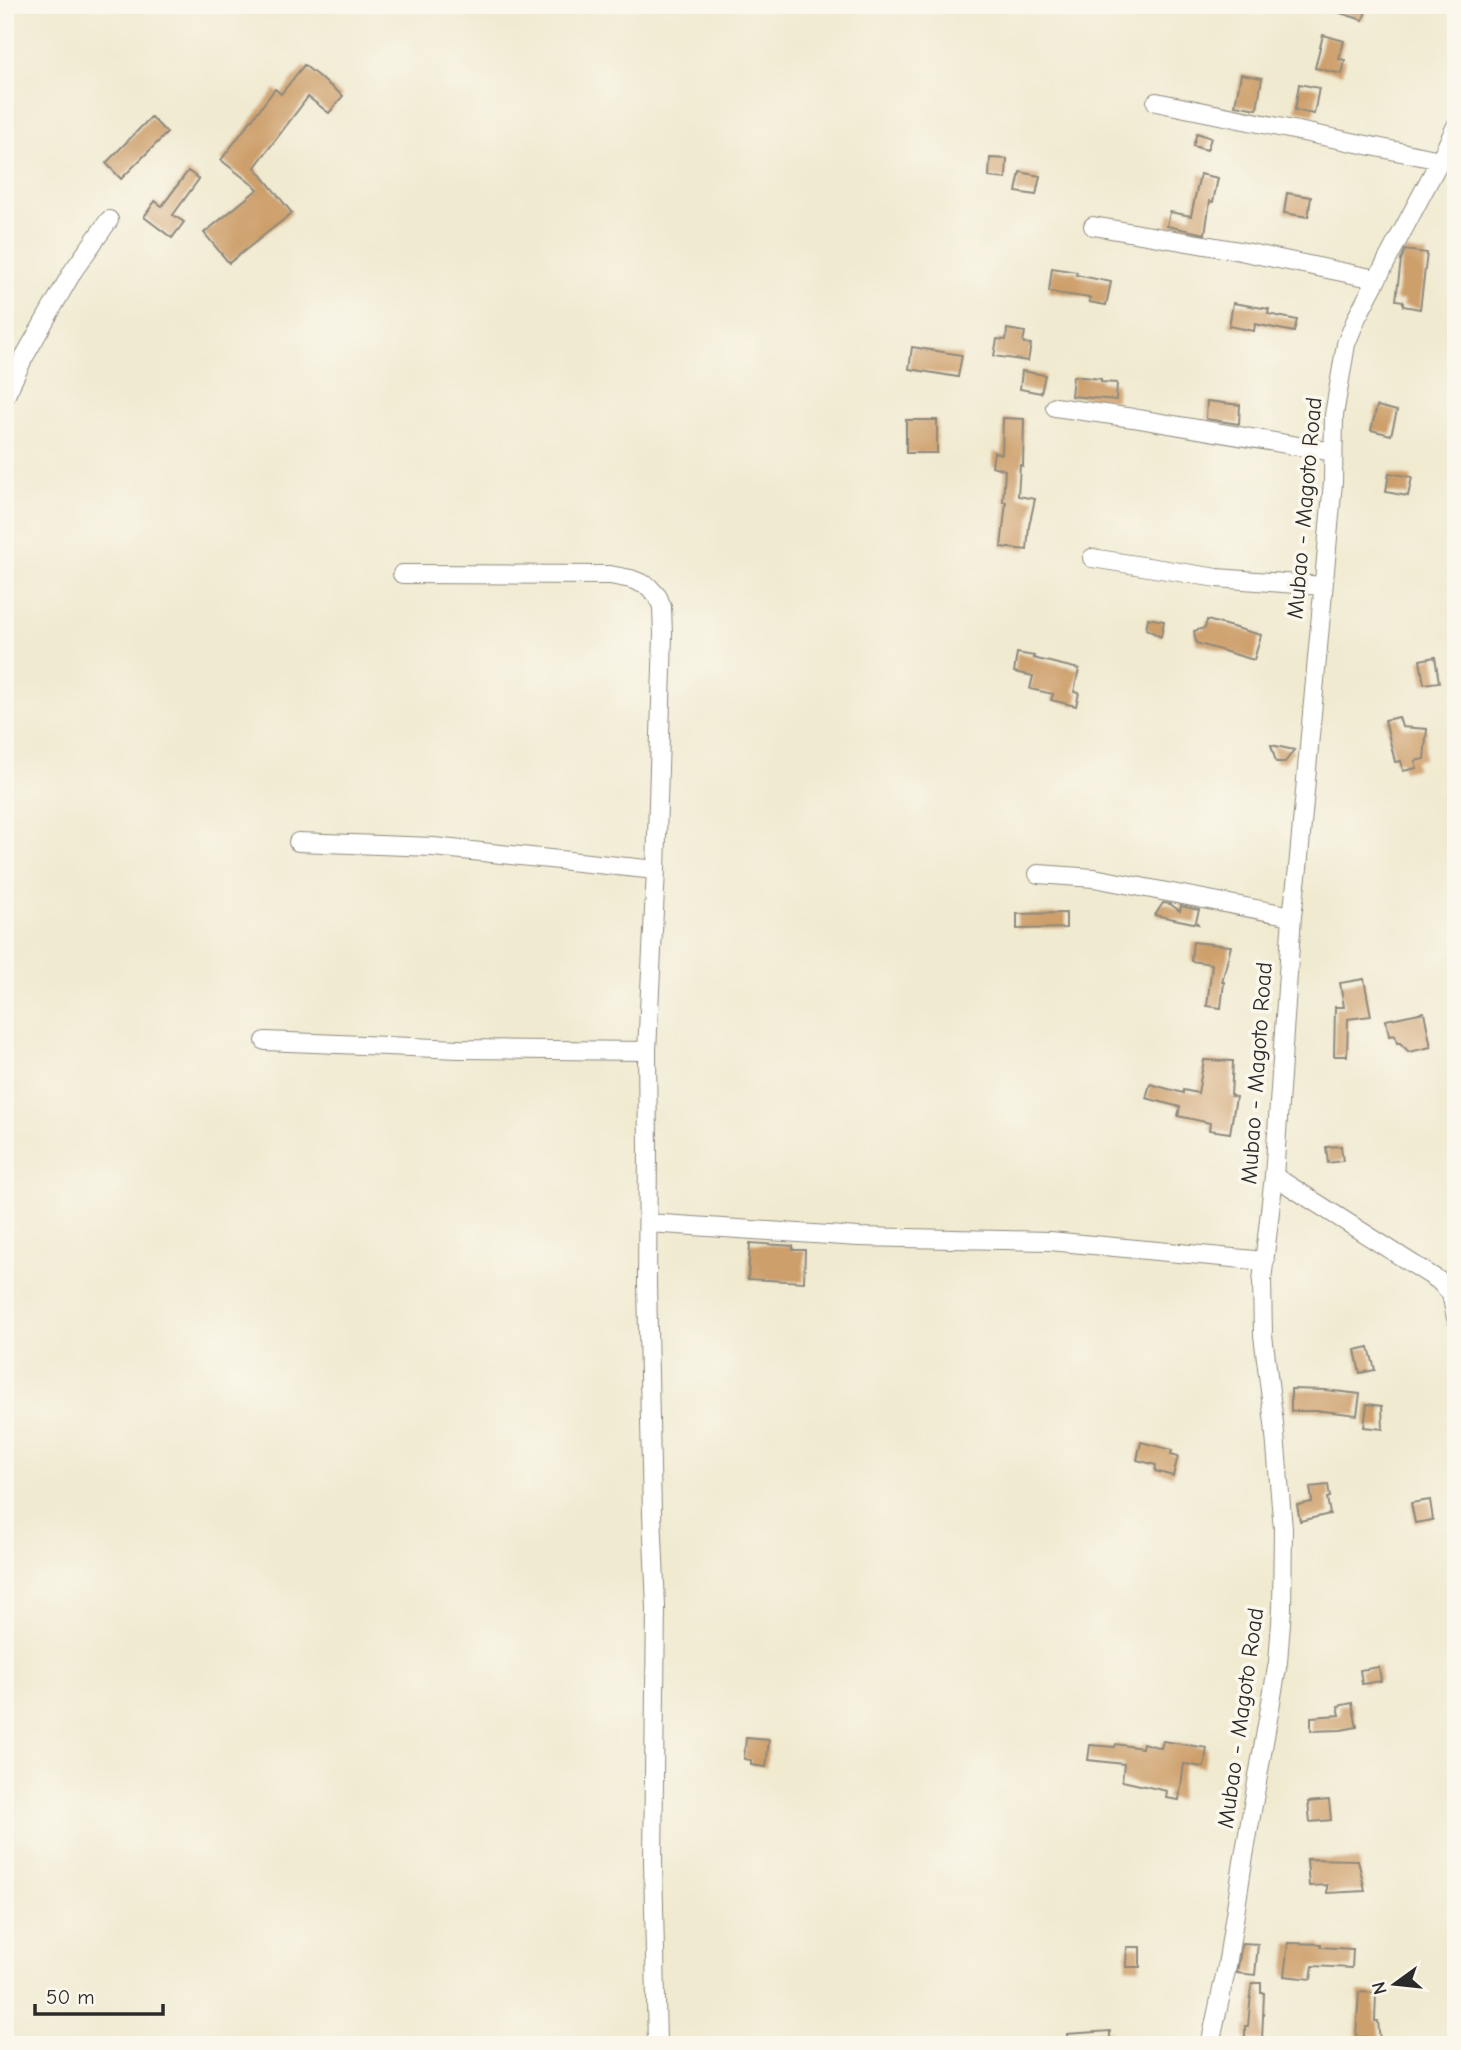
<svg xmlns="http://www.w3.org/2000/svg" width="1461" height="2050" font-family="'Comic Neue',sans-serif">
<style>
.building{fill:#cd9f6b}
.lines{fill:none;stroke-linecap:round;stroke-linejoin:round}
.minor-casing{stroke:#8e8a7e;stroke-width:20}
.minor{stroke:#fff;stroke-width:18}
.labels{text-anchor:middle;stroke-width:7;stroke-linejoin:round;paint-order:stroke}
.street-label{font-size:23px;fill:#2b2b2b;stroke:#fbf7ec}
</style>
<rect width="100%" height="100%" fill="#fbf7ec"/>
<filter id="ink" filterUnits="userSpaceOnUse"><feTurbulence type="fractalNoise" baseFrequency=".0143" numOctaves="2"/><feDisplacementMap in="SourceGraphic" scale="14" xChannelSelector="R" yChannelSelector="G"/><feConvolveMatrix kernelMatrix="1 2 1 2 8 2 1 2 1" color-interpolation-filters="sRGB"/></filter>
<filter id="wash" filterUnits="userSpaceOnUse"><feTurbulence type="fractalNoise" baseFrequency=".00686" numOctaves="4" result="noise"/><feDisplacementMap in="SourceGraphic" scale="28" xChannelSelector="R" yChannelSelector="G"/><feGaussianBlur stdDeviation="1.57" result="paint"/><feColorMatrix in="noise" values="0 0 0 0 0 0 0 0 0 0 0 0 0 0 0 0 0 1.4 0 .05"/><feComposite in="paint" operator="in"/></filter>
<g filter="url(#wash)">
<rect width="100%" height="100%" fill="#f0ead0"/>
<g id="blocks">
<!-- building -->
<path class="building" d="M1327 5H1368L1363 20 1327 9Z
M1323 35 1344 41 1339 59 1345 60 1342 74 1315 68Z
M304 65 343 96 329 113 308 97 255 167 292 213 229 263 204 233 258 189 221 160 275 89 281 94Z
M1241 74 1262 78 1257 109 1235 105Z
M1299 84 1319 88 1314 114 1295 110Z
M151 117 167 133 121 179 106 163Z
M1197 133 1211 138 1207 150 1193 146Z
M990 158 1007 159 1006 179 989 177Z
M188 171 199 179 173 215 184 222 172 238 144 217 155 201 162 206Z
M1020 172 1040 176 1036 195 1016 192Z
M1200 174 1218 178 1213 202 1210 201 1205 234 1167 226 1170 212 1191 216Z
M1287 193 1311 197 1308 217 1284 213Z
M1405 250 1427 253 1420 309 1403 306V301L1396 300 1401 260Z
M1052 268 1077 272 1076 275 1111 282 1106 305 1089 302 1090 298 1049 292Z
M1233 303 1269 309 1268 314 1297 320 1294 332 1255 324 1254 331 1229 326Z
M1007 329 1025 332 1023 343 1031 344 1028 361 994 356 997 339 1006 340Z
M912 347 962 355 958 377 909 369Z
M1022 371 1045 375 1041 393 1020 389Z
M1073 376 1101 379V382L1117 383 1116 400 1071 396Z
M1207 401 1240 405 1239 424 1206 419Z
M1377 406 1397 411 1391 435 1371 430Z
M1003 418 1024 419 1023 466 1020 465 1018 496 1035 499 1029 526 1027 550 1001 547 1006 502H1003L1005 470 992 466 994 452 1002 454Z
M906 420H937V453H906Z
M1389 473 1412 477 1408 496 1386 492Z
M1148 618 1164 621 1161 637 1146 629Z
M1207 620 1261 635 1254 660 1196 643 1194 631 1205 628Z
M1017 653 1034 656 1033 658 1079 669 1074 692 1079 693 1076 706 1051 700 1053 694 1030 689 1033 676 1014 672Z
M1435 657 1439 682 1424 684 1420 660Z
M1399 717 1402 727 1427 729 1424 759 1415 761 1417 768 1403 771 1401 761 1395 762 1385 720Z
M1271 745 1294 750 1285 762H1276Z
M1163 903 1170 904 1180 911 1181 906 1199 910 1196 921 1198 924 1155 915Z
M1066 913V928L1017 929V914Z
M1193 942 1231 946 1222 982H1224L1221 1008 1207 1006 1212 964 1191 961Z
M1364 979 1371 1016 1348 1019 1347 1056H1334L1335 1007H1344L1340 983Z
M1424 1012 1431 1047 1409 1052 1400 1043H1397L1395 1035 1389 1036 1386 1020Z
M1204 1060 1233 1061 1231 1096 1236 1097 1230 1133 1209 1130 1210 1123 1178 1116 1180 1107 1146 1098 1150 1084 1183 1093V1090L1198 1093Z
M1341 1146 1343 1161 1328 1163 1326 1147Z
M750 1243 793 1246V1250H805L804 1282 748 1279Z
M1369 1347 1375 1370 1360 1373 1355 1350Z
M1291 1389 1325 1390 1360 1394 1357 1415 1323 1411H1291Z
M1367 1404 1382 1406 1383 1429 1364 1427Z
M1141 1442 1172 1450 1171 1454 1178 1456 1173 1476 1155 1471 1156 1465 1137 1460Z
M1328 1485 1330 1497 1327 1498 1330 1514 1300 1521 1297 1505 1312 1502 1310 1487Z
M1430 1500 1433 1520 1415 1523 1411 1503Z
M1379 1667 1381 1681 1362 1684 1360 1670Z
M1352 1703 1357 1727 1341 1730 1311 1731V1717L1340 1715 1338 1706Z
M746 1738 769 1740 766 1767 751 1765V1760L744 1759Z
M1163 1741 1207 1748 1204 1767 1184 1764 1179 1800 1166 1798 1167 1791 1122 1781 1124 1764 1088 1760 1090 1745 1115 1747 1116 1744 1142 1748 1143 1743 1161 1748Z
M1329 1800 1331 1820 1310 1822 1308 1802Z
M1307 1859 1358 1860 1365 1891 1327 1893V1885L1309 1886Z
M1242 1943 1258 1944 1255 1975 1237 1973Z
M1288 1943 1321 1944V1947L1353 1949 1352 1968 1313 1966 1311 1979 1284 1976Z
M1127 1947H1140V1967H1126Z
M1252 1983H1261V1993H1264L1262 2040H1245V2026H1248Z
M1359 1992 1376 1993 1375 2021H1378L1380 2042 1365 2043V2037H1356Z
M1110 2031V2045H1067V2034Z"/>
</g>
</g>
<g filter="url(#ink)">
<use href="#blocks" fill-opacity="0" stroke="#8e8a7e" stroke-width="2"/>
<g class="lines">
<!-- minor casing -->
<g class="minor-casing">
<path id="minor" d="M1156 102 1440 160
M1093 226 1240 251 1376 279
M5 397 23 359 73 271 109 220
M1055 407 1133 418 1333 452
M1092 558 1217 578 1323 586
M402 574 610 575 631 579 648 586 658 597 662 607 663 634 656 870 647 1051 648 1149 647 1284 652 1513 656 1607 653 1861 657 2045
M298 842 433 847 656 870
M1038 874 1094 878 1292 916
M265 1041 460 1049 647 1051
M1274 1176 1438 1280 1451 1293 1456 1318
M648 1223 858 1237 1050 1241 1265 1261
M1210 2045 1227 1966 1243 1862 1278 1662 1282 1609 1283 1529 1274 1423 1263 1335 1262 1281 1274 1176 1292 916 1298 868 1333 482 1334 415 1346 344 1357 317 1440 160 1456 126"/>
</g>
<!-- minor -->
<use href="#minor" class="minor"/>
</g>
</g>
<g class="labels">
<!-- street labels -->
<g class="street-label">
<text transform="translate(1304 508) rotate(-85)" y="8">Mubao - Magoto Road</text>
<text transform="translate(1256 1073) rotate(-86)" y="8">Mubao - Magoto Road</text>
<text transform="translate(1240 1718) rotate(-82)" y="8">Mubao - Magoto Road</text>
</g>
</g>
<!-- margin -->
<rect width="1461" height="2050" fill="none" stroke="#fbf7ec" stroke-width="28"/>
<!-- north arrow -->
<g transform="translate(1395 1984) rotate(255)" stroke="#fbf7ec" stroke-width="5" paint-order="stroke">
<path d="M0-5L12 26L0 18L-12 26Z" fill="#2b2b2b"/>
<text y="-10" font-size="19" font-weight="bold" text-anchor="middle" fill="#2b2b2b">N</text>
</g>
<!-- scale -->
<path d="M35 2004v10h128v-10" fill="none" stroke="#2b2b2b" stroke-width="3.5"/>
<text x="46" y="2004" font-size="21" fill="#2b2b2b" stroke="#fbf7ec" stroke-width="5" paint-order="stroke">50 m</text>
</svg>
